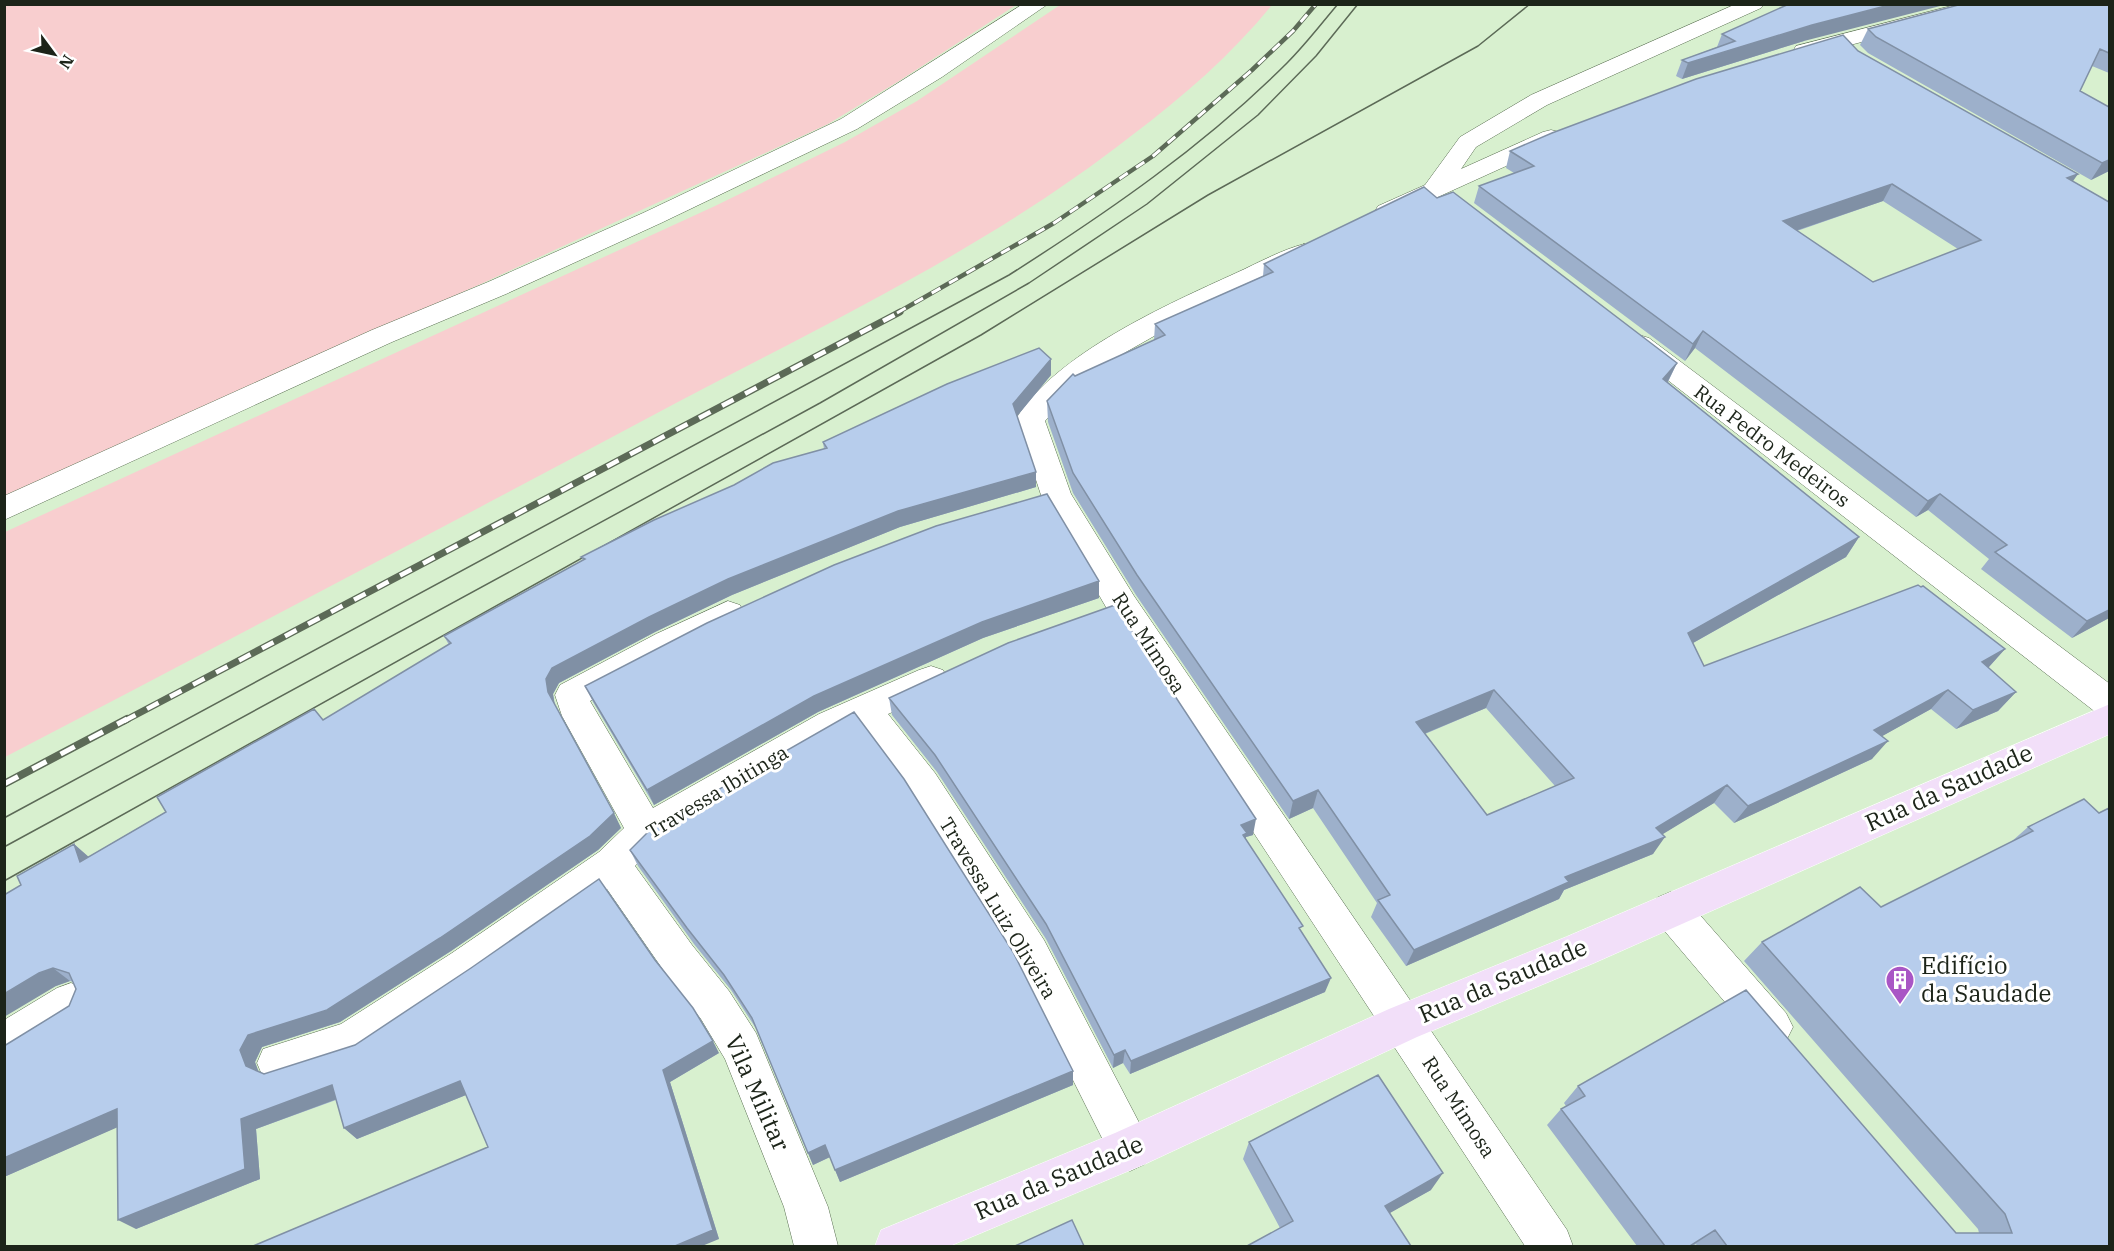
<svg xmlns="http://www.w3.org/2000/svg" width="2114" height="1251" font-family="'IBM Plex Serif',serif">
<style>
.green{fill:#f8cecf}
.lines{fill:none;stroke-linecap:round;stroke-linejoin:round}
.minor-casing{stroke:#5a6f52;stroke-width:1}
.major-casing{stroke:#fff;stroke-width:1}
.minor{fill:#fff;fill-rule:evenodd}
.major{fill:#f2dff9;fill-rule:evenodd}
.tram{stroke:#5c6a57;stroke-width:1.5}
.rail-far2-casing{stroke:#5c6a57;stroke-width:4.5}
.rail-far1-casing{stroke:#5c6a57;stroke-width:7}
.rail-casing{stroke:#5c6a57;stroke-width:8}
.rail-far2{stroke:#fff;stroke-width:3;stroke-dasharray:10;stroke-linecap:butt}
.rail-far1{stroke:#fff;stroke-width:4.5;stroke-dasharray:13;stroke-linecap:butt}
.rail{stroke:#fff;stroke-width:5;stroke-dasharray:16;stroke-linecap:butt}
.wall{fill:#9db0cb;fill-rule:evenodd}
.shaded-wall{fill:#8090a5}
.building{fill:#b7cdec;stroke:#8090a5;stroke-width:1.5;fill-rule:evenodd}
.labels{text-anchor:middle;stroke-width:6;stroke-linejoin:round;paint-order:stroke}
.street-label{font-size:20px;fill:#1c2419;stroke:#fff}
.near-street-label{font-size:24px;fill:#1c2419;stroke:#fff}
.near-poi-label{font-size:24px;fill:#1c2419;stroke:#fff;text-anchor:start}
</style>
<rect width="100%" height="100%" fill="#d8f0cf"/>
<!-- green -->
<path class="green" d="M4 5H1016L899 81 828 124 483 283 5 496Z
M1060 5H1272C1231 55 1183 97 1131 136 992 245 832 321 676 403 453 522 229 640 5 757V532L715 206 845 142 917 101Z"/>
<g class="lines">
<!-- minor casing -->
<g class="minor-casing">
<path id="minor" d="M1023 4H1048L942 77 857 129 661 223 506 294 392 342 4 520V496L372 330 488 282 643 213 841 119Z
M1736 4H1764L1761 8 1547 105 1476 147 1461 169 1543 132 1551 130 1559 132 1563 137 1559 142 1396 216 1387 218 1378 216 1375 211 1378 206 1425 185 1460 137 1531 95Z
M1959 4H1995L1992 8 1804 57 1796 56 1793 51 1796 46Z
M1304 244 1313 247 1317 252 1313 257 1200 310 1103 365 1074 389 1045 421 1071 494 1134 596 1567 1230 1573 1246H1525L1110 614 1041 495 1016 419C1055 354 1168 304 1236 273 1258 263 1281 250 1304 244Z
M1639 335 1649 338 2110 684V718L2098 714 1629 350 1625 344 1629 338Z
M728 601 740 605 744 614 740 623 680 652 590 701 653 808 819 714 919 670 931 666 943 670 948 680 943 690 888 714 935 773 1044 940 1145 1134 1152 1149 1145 1164 1130 1171 1115 1164 1016 966 909 795 858 727 659 842 635 866 692 945 729 991 756 1033 828 1207 838 1246H794L784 1207 725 1059 701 1019 664 971 607 889 480 979 366 1055 278 1083 263 1077 257 1063 263 1049 341 1024 452 953 599 852 624 828 562 716 555 695 560 685 656 634Z
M1671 892 1685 898 1786 1013 1793 1027 1786 1041 1772 1047 1758 1041 1657 922 1652 910 1657 898Z
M71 983 85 988 91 1002 85 1016 19 1058 4 1064V1020L57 988Z"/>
</g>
<!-- major casing -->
<g class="major-casing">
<path id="major" d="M2110 704V734L1594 963 1417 1037 1145 1164 950 1246H875L881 1230 1115 1133 1389 1009 1566 937Z"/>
</g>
<!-- minor -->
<use href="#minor" class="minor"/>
<!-- major -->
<use href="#major" class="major"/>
<!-- tram -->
<path class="tram" d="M4 818 1009 275C1108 212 1204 146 1287 63 1306 44 1321 24 1338 4
M4 847 820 403 1029 283 1147 204 1258 115 1316 56 1358 4
M4 881 981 335 1208 195 1478 46 1530 4"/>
<!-- rail-far2 casing -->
<g class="rail-far2-casing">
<path id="rail-far2" d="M897 313 1054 223 1153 156 1252 70 1293 31 1316 4"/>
</g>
<!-- rail-far1 casing -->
<g class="rail-far1-casing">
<path id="rail-far1" d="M124 721 900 312"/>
</g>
<!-- rail casing -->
<g class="rail-casing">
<path id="rail" d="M4 784 127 719"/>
</g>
<!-- rail-far2 -->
<use href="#rail-far2" class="rail-far2"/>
<!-- rail-far1 -->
<use href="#rail-far1" class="rail-far1"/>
<!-- rail -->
<use href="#rail" class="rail"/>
</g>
<!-- wall -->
<path class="wall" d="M2109 4V73L2092 66 2080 91 2109 171 2091 180 1868 53 1860 45 1868 29Z
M1722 34 1804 41 1682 79 1676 76 1682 60 1717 47Z
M1858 51 2073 181 2109 202V618L2072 638 1981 569 1989 559 1928 510 1916 517 1695 348 1685 361 1474 203 1479 186 1514 173 1506 168 1510 151ZM1883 201 1958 249 1873 282 1797 231Z
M1437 198 1677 363 1668 382 1859 537 1846 557 1693 643 1704 666 2005 649 1988 668 2016 692 1998 711 1956 729 1931 709 1882 736 1872 759 1734 823 1714 803 1662 834 1653 854 1564 890 1559 899 1406 966 1371 917 1377 903 1313 808 1289 819 1136 595 1073 493 1048 422 1047 401 1075 376 1154 340 1155 324 1263 276 1264 264ZM1486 708 1555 786 1487 815 1425 734Z
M1051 375 1017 416 1036 472V487L900 527 732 595 655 632 559 683 553 694 555 705 621 828 598 850 451 951 340 1022 262 1047 255 1062 258 1071 264 1074 719 1053 670 1082 719 1239 488 1147 466 1095 357 1139 344 1128 336 1100 256 1129 260 1179 136 1229 117 1127 4 1177V1046L69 1006 76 989 73 982 70 981 56 986 21 885 74 844 88 857 323 720 449 645 444 636 583 560 581 557 824 449 823 442Z
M1099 581V598L983 638 818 712 654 805 593 702 585 686Z
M889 698 1253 835 1246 837V839L1301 932 1325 992 1130 1074 1123 1063 1113 1068 1046 939 937 772 892 715Z
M2084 799 2109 1246H1697L1696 1244 1693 1246H1637L1547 1125 1561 1109 1566 1106 1564 1103 1578 1086 1956 1233H1979L1978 1229 1744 961 1762 942 1881 907 2011 842 2028 827Z
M630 850 1073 1085 840 1182 830 1157 813 1165 757 1030 731 990 694 944 638 866Z
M1249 1142 1431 1190 1389 1213 1280 1228 1243 1159Z"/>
<!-- shaded-wall -->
<path class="shaded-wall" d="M1893 4H1948L1804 41 1682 79 1688 63 1812 25Z
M2109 160V171L2091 180 2102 163Z
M2078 174 2066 191 2067 178Z
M1892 184 1883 201 1774 238 1783 221Z
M1703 331 1695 348 1685 361 1693 344Z
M1051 359V375L1014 420 1013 404Z
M1677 363 1667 383 1663 379Z
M1036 472V487L900 527 732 595 655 632 559 683 553 694 555 707 548 692 546 679 552 668 649 617 728 579 898 511Z
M1940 494 1928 510 1916 517 1928 501Z
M1859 537 1846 557 1677 652 1688 633Z
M1099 581V598L983 638 818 712 654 805 647 790 814 696 982 622Z
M2109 610V618L2072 638 2087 621Z
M2005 649 1988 668 1982 662Z
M1494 690 1486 708 1409 740 1416 722Z
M1948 690 1931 709 1859 749 1874 730Z
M2016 692 1998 711 1956 729 1973 710Z
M1888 741 1872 759 1734 823 1748 806Z
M1727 785 1714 803 1645 845 1665 837 1653 854 1564 890 1559 899 1406 966 1414 950 1565 877 1656 828Z
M1318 790 1313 808 1289 819 1293 801Z
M614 813 621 828 598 850 451 951 340 1022 262 1047 255 1062 261 1078 246 1066 240 1050 248 1035Z
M1256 819 1253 835 1246 837 1244 849 1241 825Z
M74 844 90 858 80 862Z
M53 968 70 981 56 986 4 1017V994L39 973Z
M1331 978 1325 992 1130 1074 1131 1061Z
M713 1041 719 1053 670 1082 719 1239 702 1246H675L663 1070Z
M1125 1050 1123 1063 1113 1068 1114 1055Z
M1073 1071V1085L840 1182 835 1170Z
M460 1081 471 1093 357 1139 344 1128Z
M332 1085 345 1096 256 1129 260 1179 136 1229 118 1220 241 1119Z
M117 1109 134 1120 4 1177V1158Z
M825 1145 830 1157 813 1165 808 1153Z
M1443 1173 1431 1190 1374 1222 1385 1206Z"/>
<!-- building -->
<path class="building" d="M1789 4H1893L1812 25 1688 63 1682 60 1735 41 1722 34Z
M1962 4H2109V53L2100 49 2080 91 2109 107V160L2102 163 1876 37 1868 29Z
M1843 35 1858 51 2078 174 2067 178 2109 202V610L2087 621 1995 552 2007 545 1940 494 1928 501 1703 331 1693 344 1479 186 1534 166 1510 151 1552 133 1696 79ZM1892 184 1981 240 1873 282 1783 221Z
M1424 187 1437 198 1453 192 1677 363 1663 379 1859 537 1688 633 1704 666 1918 585 1921 587 1923 586 2005 649 1982 662 2016 692 1973 710 1948 690 1874 730 1888 741 1748 806 1727 785 1656 828 1665 837 1565 877 1569 882 1414 950 1378 900 1390 895 1318 790 1293 801 1137 575 1073 473 1047 401 1073 374 1075 376 1165 335 1155 324 1273 272 1264 264ZM1494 690 1574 778 1487 815 1416 722Z
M1039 348 1051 359 1013 404 1036 472 898 511 728 579 649 617 552 668 546 679 548 692 614 813 590 836 440 938 327 1010 248 1035 240 1050 246 1066 264 1074 355 1045 471 968 599 879 655 960 693 1008 713 1041 663 1070 713 1230 675 1246H253L488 1147 460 1081 344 1128 332 1085 241 1119 245 1169 118 1220 117 1109 4 1158V1046L69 1006 76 989 69 973 53 968 39 973 4 994V895L21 885 17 876 74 844 80 862 166 812 157 797 314 709 323 720 451 643 444 636 585 559 581 557 654 520 734 485 773 463 827 448 823 442 947 384Z
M1047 494 1099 581 982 622 814 696 647 790 585 686 707 623 834 565 936 526Z
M1115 605 1256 819 1241 825 1247 833 1243 835 1303 926 1299 928 1331 978 1131 1061 1125 1050 1114 1055 1046 924 935 755 889 698 1008 643Z
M854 712 904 779 1013 952 1073 1071 835 1170 825 1145 808 1153 752 1018 724 975 687 928 630 850 653 827Z
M2084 799 2099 813 2109 808V1246H1727L1715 1230 1690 1246H1665L1561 1109 1585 1096 1578 1086 1746 990 1956 1233H2012L2005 1214 1762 942 1860 887 1881 907 2033 831 2028 827Z
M1378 1075 1443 1173 1385 1206 1411 1246H1247L1293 1221 1249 1142Z
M1072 1220 1084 1246H1015Z"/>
<!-- icons -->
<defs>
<g id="building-pin" transform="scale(1.5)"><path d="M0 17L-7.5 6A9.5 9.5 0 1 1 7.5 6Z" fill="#a956c5" stroke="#fff"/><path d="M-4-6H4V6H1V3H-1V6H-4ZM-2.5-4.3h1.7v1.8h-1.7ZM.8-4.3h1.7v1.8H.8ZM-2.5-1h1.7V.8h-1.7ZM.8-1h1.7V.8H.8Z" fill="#fff"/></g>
</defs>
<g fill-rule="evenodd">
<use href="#building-pin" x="1900" y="980"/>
</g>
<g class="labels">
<!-- street labels -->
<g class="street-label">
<text transform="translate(1772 446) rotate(37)" y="7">Rua Pedro Medeiros</text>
<text transform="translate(1149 643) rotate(57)" y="7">Rua Mimosa</text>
<text transform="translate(717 792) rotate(-31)" y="7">Travessa Ibitinga</text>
<text transform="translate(998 908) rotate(59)" y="7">Travessa Luiz Oliveira</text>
<text transform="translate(1459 1107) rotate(57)" y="7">Rua Mimosa</text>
</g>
<!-- near-street labels -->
<g class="near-street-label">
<text transform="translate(1949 788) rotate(-24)" y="8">Rua da Saudade</text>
<text transform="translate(1503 981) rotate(-23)" y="8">Rua da Saudade</text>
<text transform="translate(757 1093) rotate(66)" y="8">Vila Militar</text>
<text transform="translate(1059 1178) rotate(-23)" y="8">Rua da Saudade</text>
</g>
<!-- near-poi labels -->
<g class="near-poi-label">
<text x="1921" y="974">Edifício<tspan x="1921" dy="28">da Saudade</tspan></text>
</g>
</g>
<!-- border -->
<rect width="2114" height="1251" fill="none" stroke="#1c2419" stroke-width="12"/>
<!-- north arrow -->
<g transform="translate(54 54) rotate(123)" stroke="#ffffff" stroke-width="4.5" paint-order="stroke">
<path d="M0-4.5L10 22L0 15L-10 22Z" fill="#1c2419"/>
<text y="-9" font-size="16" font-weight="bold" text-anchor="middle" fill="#1c2419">N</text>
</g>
</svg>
